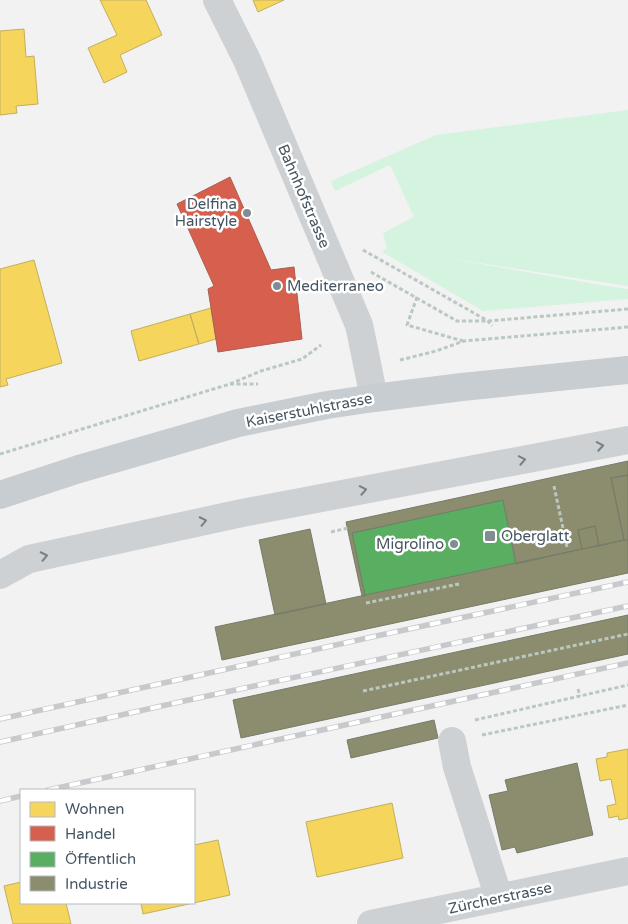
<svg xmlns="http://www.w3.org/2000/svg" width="628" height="924" font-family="'Varela Round',sans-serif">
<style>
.green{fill:#d4f4df}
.homes{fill:#f6d55c;stroke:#c1af5e}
.shops{fill:#d6604d;stroke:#ab5d53}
.public{fill:#5aae61;stroke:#549361}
.industry{fill:#8c8c6e;stroke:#777c6a}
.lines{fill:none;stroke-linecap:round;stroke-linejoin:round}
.path{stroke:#bac8c2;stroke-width:3;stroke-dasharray:4 2.5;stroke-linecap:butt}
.minor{stroke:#cdd1d3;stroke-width:28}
.major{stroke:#c8cdd1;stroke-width:28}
.rail-casing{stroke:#c7c9cc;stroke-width:5.5}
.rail{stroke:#fff;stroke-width:4;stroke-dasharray:11;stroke-linecap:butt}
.oneway{stroke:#758089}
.poi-dot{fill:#828c94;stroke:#fff;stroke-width:2}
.labels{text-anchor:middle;stroke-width:5;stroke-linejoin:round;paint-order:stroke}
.street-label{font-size:15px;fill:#465561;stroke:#fff}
.poi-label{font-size:15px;fill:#465561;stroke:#fff;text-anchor:end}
</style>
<rect width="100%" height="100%" fill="#f2f2f2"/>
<!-- green -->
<path class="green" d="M628 110V286L441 257 613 287 628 289V299L483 311 382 252 387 248 383 233 414 217 390 165 335 191 331 181 436 135Z"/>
<!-- homes -->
<path class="homes" d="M100 0H146L162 35 120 55 127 72 104 83 88 48 117 35Z
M253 0H284L258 12Z
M24 29 26 57 34 56 38 104 16 106 17 113 0 115V31Z
M34 260 62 363 6 379 8 385 0 387V269Z
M211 308 216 339 199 344 190 314Z
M190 314 199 344 139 361 131 331Z
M628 749V818L619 820 618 816 609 818 607 806 616 804 611 779 600 781 596 759 607 757V753Z
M392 803 403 858 317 877 306 822Z
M218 840 230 895 143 914 141 903H194V845Z
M21 882V903H66L71 924H13L4 886Z"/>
<!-- shops -->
<path class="shops" d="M230 177 271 270 294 267 302 339 218 352 208 289 214 286 177 204Z"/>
<!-- public -->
<path class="public" d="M503 500 516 564 365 596 352 533Z"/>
<!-- industry -->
<path class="industry" d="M628 461V475L611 478 624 540 599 546 595 526 578 530 582 549 516 564 503 500 352 533 365 596H362L346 522Z
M628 475V540H624L611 478Z
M595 526 599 546 582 549 578 530Z
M310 529 326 604 275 615 259 540Z
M624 540H628V573L222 660 215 627Z
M628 615V654L241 738 233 700Z
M434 720 438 738 351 758 347 740Z
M577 763 593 835 517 853 515 847 502 850 489 795 508 791 505 780Z"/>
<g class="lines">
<!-- path -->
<path class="path" d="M363 250 488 321 492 326
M371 272 457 321H488L628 309
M417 297 407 325 463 341
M400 360 436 351 464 341 628 327
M230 384H258
M0 454 230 384 261 371 302 359 321 345
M554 486 567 547
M331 532 348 528
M366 603 459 584
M578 689 580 696
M363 691 628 634
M475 720 628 685
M482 735 628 705"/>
<!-- minor -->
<path class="minor" d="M217 0 247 60 359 325 362 339 374 398
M0 575 29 559 242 513 628 440
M452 741 457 767 499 898
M371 924 628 871"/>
<!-- major -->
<path class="major" d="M0 495 79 469 238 423 327 405 374 398 462 387 628 370"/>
<!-- rail casing -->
<g class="rail-casing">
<path id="rail" d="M0 719 381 635 628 582
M0 742 184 701 628 606
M48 790 628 663
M0 801 21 796"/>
</g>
<!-- rail -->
<use href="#rail" class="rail"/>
</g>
<!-- one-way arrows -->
<defs><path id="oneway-chevron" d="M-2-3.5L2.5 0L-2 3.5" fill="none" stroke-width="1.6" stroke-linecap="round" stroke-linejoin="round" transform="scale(1.25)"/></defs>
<g class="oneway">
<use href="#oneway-chevron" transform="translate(600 446) rotate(-10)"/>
<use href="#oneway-chevron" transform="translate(522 460) rotate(-11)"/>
<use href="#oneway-chevron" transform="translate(363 490) rotate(-11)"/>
<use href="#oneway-chevron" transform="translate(203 521) rotate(-12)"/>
<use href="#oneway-chevron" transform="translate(44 556) rotate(-12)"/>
</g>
<!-- markers -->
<g class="poi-dot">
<circle cx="247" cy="213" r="5"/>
<circle cx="277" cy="286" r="5"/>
<rect x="484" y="530" width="12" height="12" rx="2.5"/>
<circle cx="454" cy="544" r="5"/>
</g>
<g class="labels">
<!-- street labels -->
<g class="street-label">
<text transform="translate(304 196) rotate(67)" y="5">Bahnhofstrasse</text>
<text transform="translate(309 410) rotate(-11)" y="5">Kaiserstuhlstrasse</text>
<text transform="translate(500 898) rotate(-12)" y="5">Zürcherstrasse</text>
</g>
<!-- poi labels -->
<g class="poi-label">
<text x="237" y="209">Delfina<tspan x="237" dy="17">Hairstyle</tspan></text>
<text x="287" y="291" text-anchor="start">Mediterraneo</text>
<text x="501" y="541" text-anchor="start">Oberglatt</text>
<text x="444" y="549">Migrolino</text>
</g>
</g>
<!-- legend -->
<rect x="20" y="789" width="175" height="115" fill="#ffffff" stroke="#b5bbc0"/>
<rect x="30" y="802" width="25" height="15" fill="#f6d55c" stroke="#b5bbc0"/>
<text x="65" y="814" font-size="15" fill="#465561">Wohnen</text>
<rect x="30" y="826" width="25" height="15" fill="#d6604d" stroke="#b5bbc0"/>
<text x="65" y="839" font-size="15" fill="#465561">Handel</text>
<rect x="30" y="852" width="25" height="15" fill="#5aae61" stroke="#b5bbc0"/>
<text x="65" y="864" font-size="15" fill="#465561">Öffentlich</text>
<rect x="30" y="876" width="25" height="15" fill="#8c8c6e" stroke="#b5bbc0"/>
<text x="65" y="889" font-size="15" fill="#465561">Industrie</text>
</svg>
